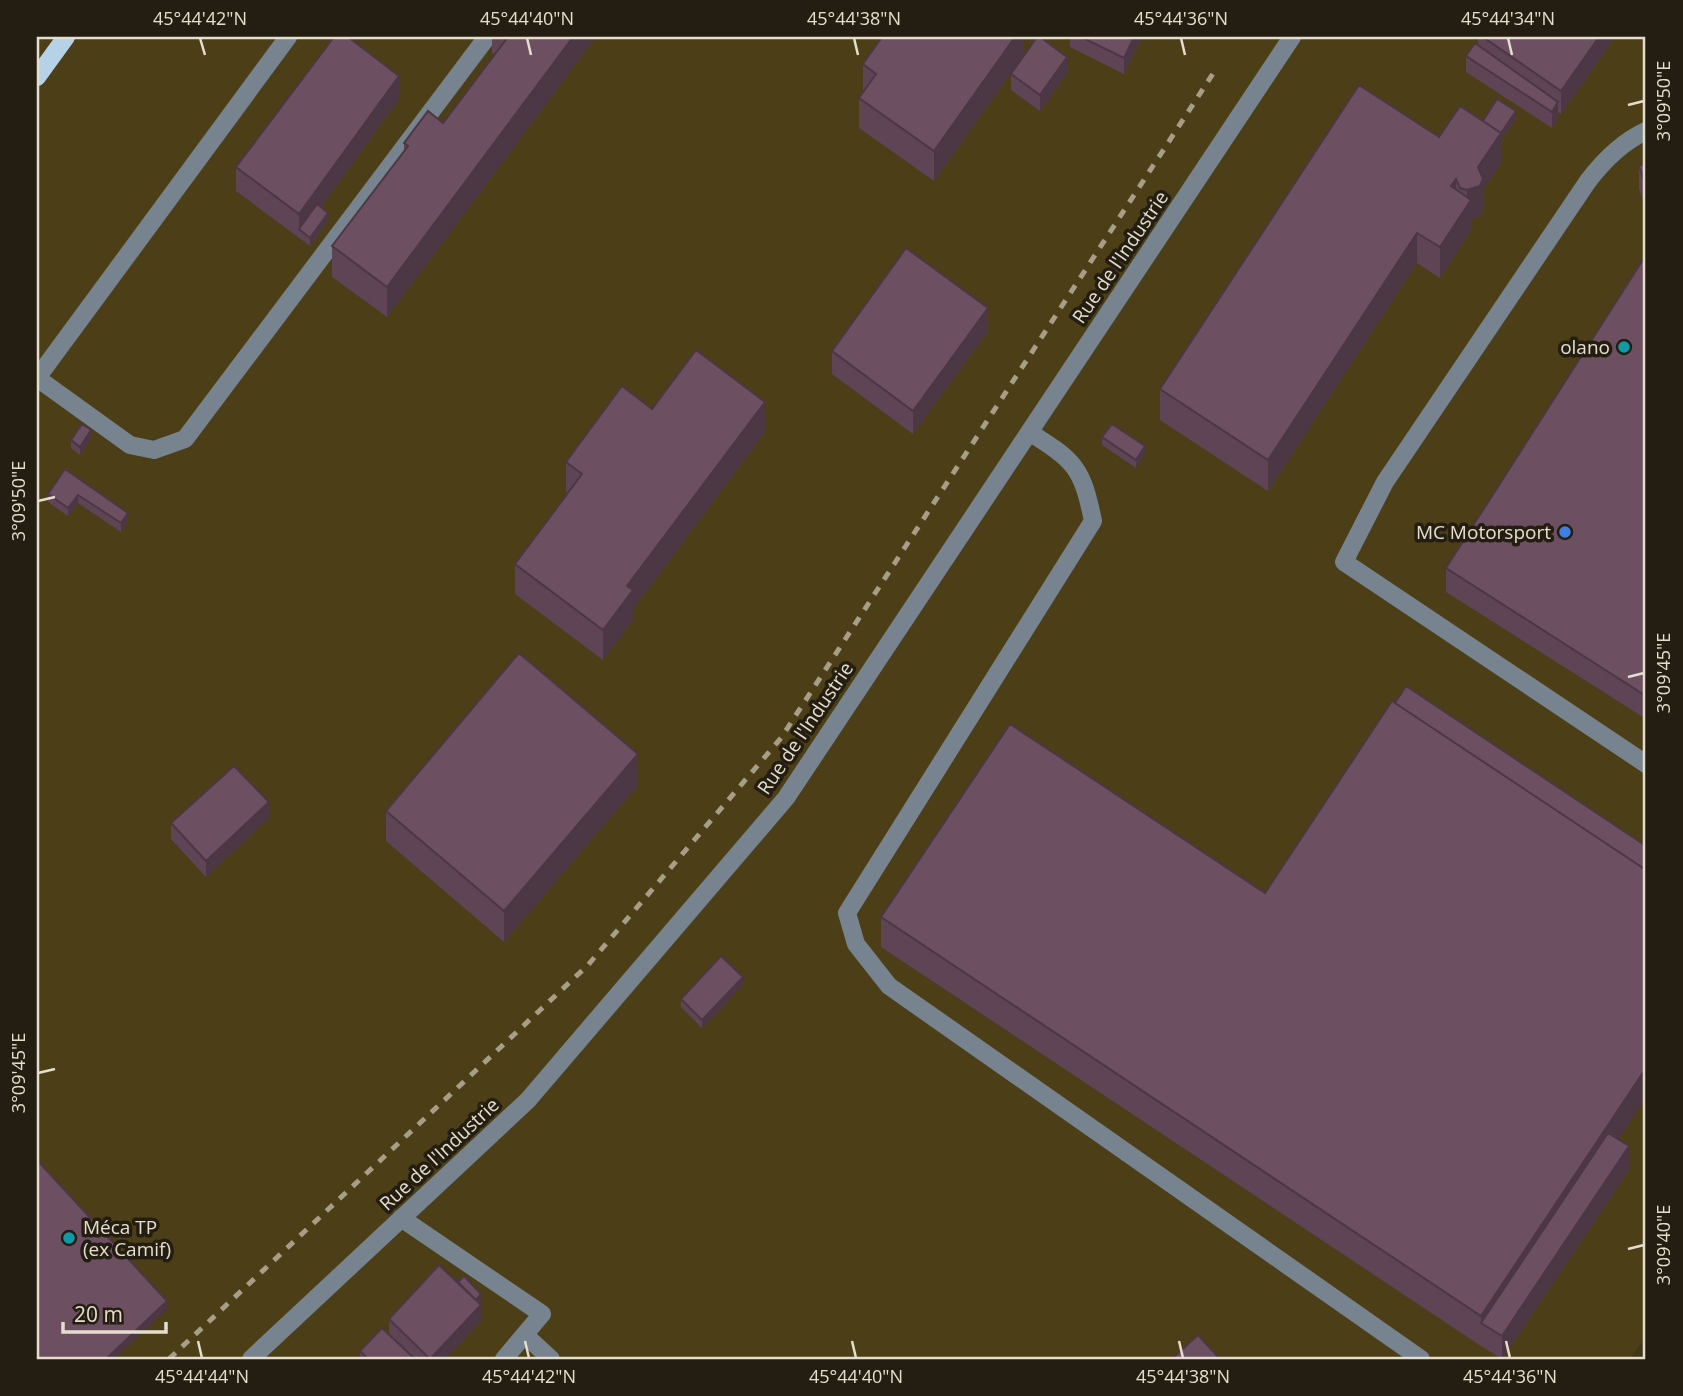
<svg xmlns="http://www.w3.org/2000/svg" width="1683" height="1396" font-family="'Open Sans',sans-serif">
<style>
.built{fill:#4c3e17}
.lines{fill:none;stroke-linecap:round;stroke-linejoin:round}
.minor{stroke:#77848f;stroke-width:18}
.major{stroke:#b6d2e7;stroke-width:18}
.rail{stroke:#a79e88;stroke-width:5;stroke-dasharray:9 9;stroke-linecap:butt}
.wall{fill:#5e4454}
.shaded-wall{fill:#4c3745}
.building{fill:#6d4f62;stroke:#4c3745;stroke-width:2}
.ticks{fill:none;stroke:#e5decd;stroke-width:2.5}
.culture-dot{fill:#0f9aa8;stroke:#231e11;stroke-width:2.5}
.shop-dot{fill:#3f7fe0;stroke:#231e11;stroke-width:2.5}
.labels{text-anchor:middle;stroke-width:7;stroke-linejoin:round;paint-order:stroke}
.street-label{font-size:19px;fill:#e5decd;stroke:#231e11}
.poi-label{font-size:19px;fill:#e5decd;stroke:#231e11;text-anchor:end}
.neatline{fill:none;stroke:#e5decd;stroke-width:2.5}
.ticks-label{font-size:18px;text-anchor:middle;fill:#e5decd}
</style>
<rect width="100%" height="100%" fill="#413617"/>
<!-- built -->
<path class="built" d="M37 37H1646V1336L1630 1359H37Z"/>
<g class="lines">
<!-- minor -->
<path class="minor" d="M1646 131C1622 142 1604 160 1588 181L1385 482 1344 562 1646 764
M37 378 130 445 154 450 185 439 487 37
M37 378 288 37
M1029 432C1075 461 1082 467 1093 521L847 913 856 944 889 986 1421 1359
M401 1218 542 1314 504 1359
M526 1336 551 1359
M251 1359 528 1100 786 798 1292 37"/>
<!-- major -->
<path class="major" d="M37 77 66 37"/>
<!-- rail -->
<path class="rail" d="M169 1359 588 965 781 738 1216 69"/>
</g>
<!-- wall -->
<path class="wall" d="M492 37H596L387 317 332 277V246L404 151V143L443 123 495 55 492 53Z
M1023 37V56L934 181 859 128V98L863 92V64Z
M1070 37H1142L1124 74 1070 47Z
M1478 37H1615L1561 114 1558 112V118L1552 128 1466 72V56L1478 45Z
M1067 73 1040 111 1011 90V74Z
M399 99 321 207 328 221 310 246 236 191V167Z
M1516 119 1501 140V163L1483 190V209L1480 216 1471 219V230L1440 278 1417 263 1268 491 1160 420V389L1439 137 1483 121Z
M1646 163V209L1639 189V166Z
M1646 255V719L1446 592V568Z
M988 331 913 434 832 374V351Z
M652 409 765 432 633 609V620L603 660 515 594V564L568 493 566 492V462Z
M1102 437 1145 454 1136 468 1102 445Z
M91 438 80 455 71 448V440Z
M65 469 128 521 121 532 78 503 68 516 48 502V494Z
M638 785 504 942 386 841V811Z
M269 818 206 877 171 839V823Z
M881 917 1618 1140 1629 1170 1502 1359 1481 1346 881 947Z
M743 985 702 1028 681 1007V999Z
M458 1282 481 1302 480 1304 481 1321 445 1359H360V1351L389 1335V1319Z"/>
<!-- shaded-wall -->
<path class="shaded-wall" d="M573 37H596L387 317V287Z
M1015 37H1023V56L934 181V151Z
M1134 37H1142L1124 74V58Z
M1599 37H1615L1561 114V91Z
M1067 57V73L1040 111V95Z
M399 76V99L303 232 299 229V214Z
M1558 102V118L1552 128V112Z
M1516 111V119L1501 140V163L1483 190V209L1480 216 1471 219V230L1440 278V247L1467 206V190L1478 167Z
M1456 179V209L1451 186Z
M328 213V221L310 246V238Z
M1417 233V263L1268 491V460Z
M988 308V331L913 434V411Z
M765 402V432L633 609V620L603 660V630L627 586Z
M91 430V438L80 455V447Z
M1145 446V454L1136 468V460Z
M78 495V503L68 516V508Z
M128 513V521L121 532V523Z
M638 754V785L504 942V911Z
M269 802V818L206 877V861Z
M743 977V985L702 1028V1020Z
M1646 1068V1098L1492 1330 1481 1323V1316Z
M1629 1146V1170L1502 1359V1336Z
M481 1294V1302L472 1312V1304Z
M167 1301V1309L114 1359H106Z
M481 1305V1321L445 1359H430Z"/>
<!-- building -->
<path class="building" d="M334 37H348L399 76 299 214 236 167Z
M508 37H573L387 287 332 246 408 146 404 143 428 111 443 123Z
M882 37H1015L934 151 859 98 876 74 863 64Z
M1037 37H1040L1067 57 1040 95 1011 74Z
M1081 37H1134L1124 58Z
M1483 37H1599L1561 91Z
M1475 43 1558 102 1552 112 1466 56Z
M1359 85 1439 137 1460 106 1501 133 1478 167 1483 179 1480 186 1467 190 1460 188 1456 179 1451 186 1471 200 1440 247 1417 233 1268 460 1160 389Z
M1497 99 1516 111 1501 133 1483 121Z
M1646 163V186L1639 166Z
M317 204 328 213 310 238 299 229Z
M906 248 988 308 913 411 832 351Z
M1646 255V696L1446 568Z
M696 350 765 402 627 586 633 590 603 630 515 564 582 474 566 462 622 386 652 409Z
M82 424 91 430 80 447 71 440Z
M1112 424 1145 446 1136 460 1102 437Z
M65 469 128 513 121 523 78 495 68 508 48 494Z
M519 653 638 754 504 911 386 811Z
M1406 686 1646 846V870L1395 703Z
M1392 701 1646 870V1068L1481 1316 881 917 1010 724 1265 893Z
M234 766 269 802 206 861 171 823Z
M721 956 743 977 702 1020 681 999Z
M1608 1133 1629 1146 1502 1336 1481 1323Z
M37 1160 167 1301 106 1359H37Z
M439 1265 481 1305 430 1359 389 1319Z
M464 1276 481 1294 476 1300 458 1282Z
M382 1328 415 1359H368L360 1351Z
M1198 1335 1220 1359H1172Z"/>
<!-- ticks -->
<path class="ticks" d="M200 38 205 55M527 38 531 55M854 38 858 55M1181 38 1185 55M1508 38 1512 55M1628 105 1644 101M38 501 55 497M1628 677 1644 673M38 1073 55 1069M1628 1249 1644 1245M198 1341 202 1358M525 1341 529 1358M852 1341 856 1358M1179 1341 1183 1358M1506 1341 1510 1358"/>
<!-- markers -->
<g class="culture-dot">
<circle cx="1624" cy="347" r="7"/>
<circle cx="69" cy="1238" r="7"/>
</g>
<circle class="shop-dot" cx="1565" cy="532" r="7"/>
<g class="labels">
<!-- street labels -->
<g class="street-label">
<text transform="translate(1120 257) rotate(-56)" y="7">Rue de l'Industrie</text>
<text transform="translate(805 728) rotate(-56)" y="7">Rue de l'Industrie</text>
<text transform="translate(439 1154) rotate(-43)" y="7">Rue de l'Industrie</text>
</g>
<!-- poi labels -->
<g class="poi-label">
<text x="1610" y="354">olano</text>
<text x="1551" y="539">MC Motorsport</text>
<text x="83" y="1234" text-anchor="start">Méca TP<tspan x="83" dy="22">(ex Camif)</tspan></text>
</g>
</g>
<!-- border -->
<rect width="1683" height="1396" fill="none" stroke="#231e11" stroke-width="77"/>
<!-- scale -->
<path d="M63 1322v10h103v-10" fill="none" stroke="#e5decd" stroke-width="3.5"/>
<text x="74" y="1322" font-size="21" fill="#e5decd" stroke="#231e11" stroke-width="5" paint-order="stroke">20 m</text>
<rect x="38" y="38" width="1606" height="1320" class="neatline"/>
<g class="ticks-label">
<text x="200" y="25">45°44'42"N</text>
<text x="527" y="25">45°44'40"N</text>
<text x="854" y="25">45°44'38"N</text>
<text x="1181" y="25">45°44'36"N</text>
<text x="1508" y="25">45°44'34"N</text>
<text transform="translate(1664 101) rotate(-90)" y="6">3°09'50"E</text>
<text transform="translate(19 501) rotate(-90)" y="6">3°09'50"E</text>
<text transform="translate(1664 673) rotate(-90)" y="6">3°09'45"E</text>
<text transform="translate(19 1073) rotate(-90)" y="6">3°09'45"E</text>
<text transform="translate(1664 1245) rotate(-90)" y="6">3°09'40"E</text>
<text x="202" y="1383">45°44'44"N</text>
<text x="529" y="1383">45°44'42"N</text>
<text x="856" y="1383">45°44'40"N</text>
<text x="1183" y="1383">45°44'38"N</text>
<text x="1510" y="1383">45°44'36"N</text>
</g>
</svg>
